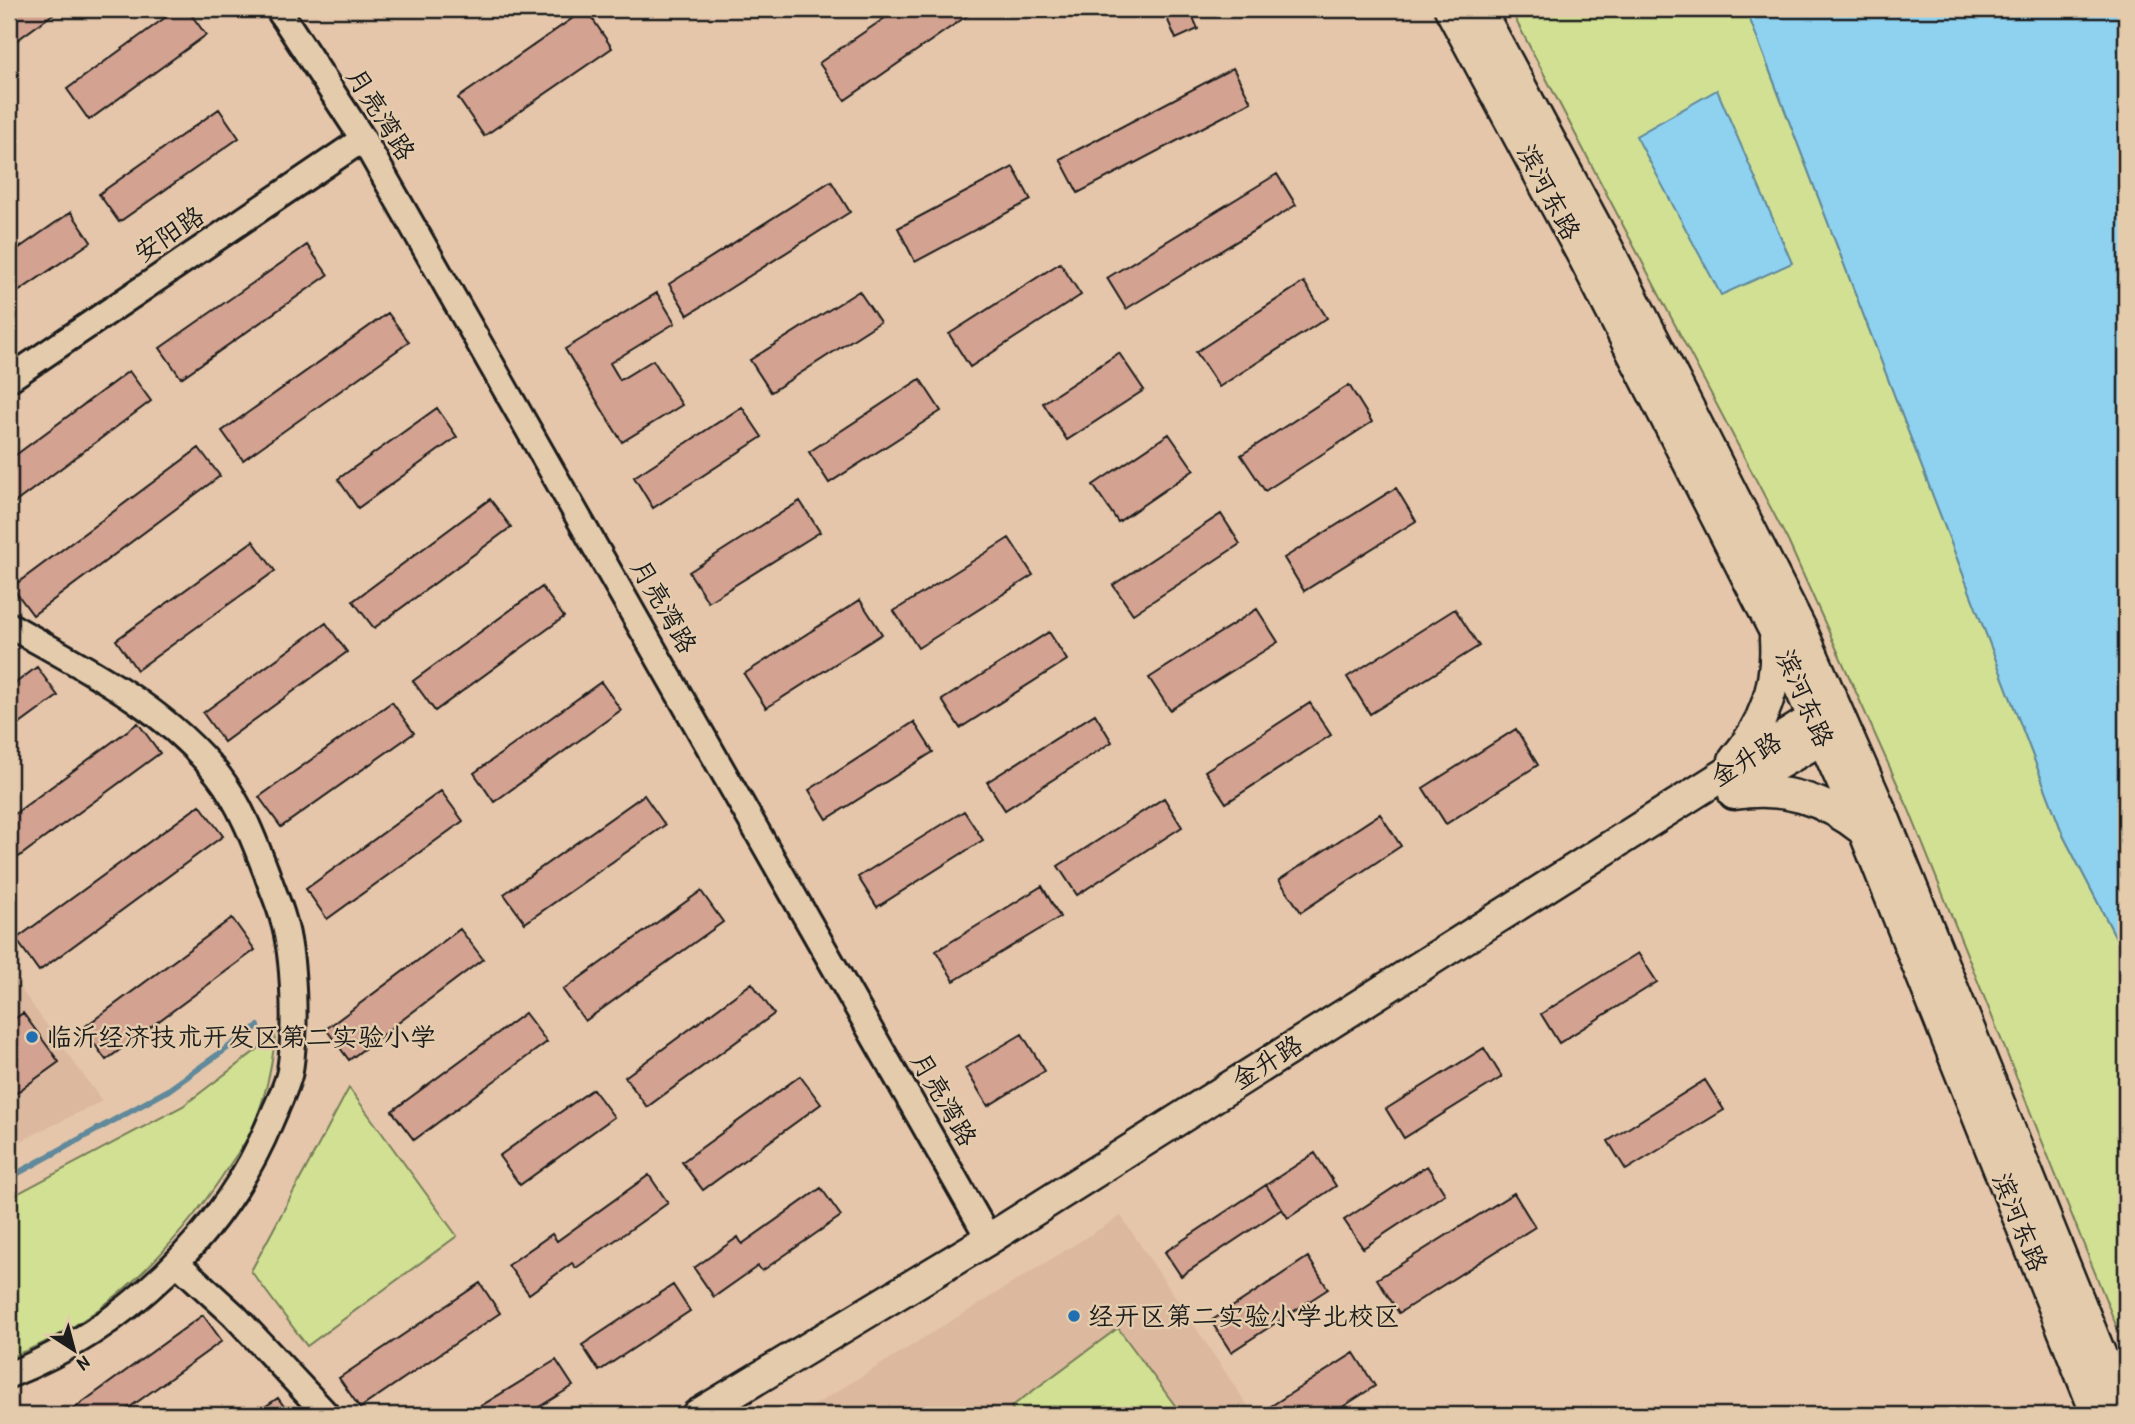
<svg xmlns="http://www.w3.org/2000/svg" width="2135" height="1424" font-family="'Patrick Hand','LXGW WenKai TC',sans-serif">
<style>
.built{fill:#dcb89f}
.green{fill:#d1e093;stroke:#767e58;stroke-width:2}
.water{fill:#8fd2f0;stroke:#61899b;stroke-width:2}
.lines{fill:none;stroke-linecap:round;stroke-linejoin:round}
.stream{stroke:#61899b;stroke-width:6}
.building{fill:#d3a291;stroke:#1c1c1c;stroke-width:2}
.minor-casing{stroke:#1c1c1c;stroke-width:30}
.major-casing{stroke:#1c1c1c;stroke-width:35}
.minor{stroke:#e3cbac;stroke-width:24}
.major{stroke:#e3cbac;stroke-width:30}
.poi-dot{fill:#1f6fb2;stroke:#e3cbac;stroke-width:2.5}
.labels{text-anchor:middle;stroke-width:5;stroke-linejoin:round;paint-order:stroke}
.street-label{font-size:26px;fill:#1c1c1c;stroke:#e3cbac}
.poi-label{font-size:26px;fill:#1c1c1c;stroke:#e3cbac;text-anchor:start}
</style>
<rect width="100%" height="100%" fill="#e5c6aa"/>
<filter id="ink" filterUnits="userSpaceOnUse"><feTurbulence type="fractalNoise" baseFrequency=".0143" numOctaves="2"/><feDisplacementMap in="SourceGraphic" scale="14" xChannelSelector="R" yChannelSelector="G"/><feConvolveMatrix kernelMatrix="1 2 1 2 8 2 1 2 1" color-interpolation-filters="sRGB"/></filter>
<g filter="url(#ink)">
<!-- built -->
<path class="built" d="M9 973 102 1101 9 1147Z
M1121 1216 1254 1415H799Z"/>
<!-- green -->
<path class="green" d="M1510 9H1746L2064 837 2126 957V1350L1909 810 1788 541Z
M275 1036C272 1069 264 1103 250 1133 244 1146 234 1158 227 1169 175 1249 100 1326 9 1357V1198L183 1106Z
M349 1088 457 1236 307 1346 251 1271Z
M1118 1328 1182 1415H1017L1011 1407Z"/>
<!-- water -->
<path class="water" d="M1746 9H2126V957L2064 837Z
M1717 90 1792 263 1721 295 1636 136Z"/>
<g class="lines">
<!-- stream -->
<path class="stream" d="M9 1178 167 1091 258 1026"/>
</g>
<!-- building -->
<path class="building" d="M9 9H60L9 46Z
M177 9H187L206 35 89 120 67 89Z
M586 9 612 48 484 136 458 98Z
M898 9 974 11 845 100 819 63Z
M1163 9H1205L1192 15 1198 29 1176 39Z
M1233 68 1251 102 1078 193 1060 159Z
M219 109 239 138 119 222 99 194Z
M9 154 16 163 9 168Z
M1013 167 1031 200 915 262 898 228Z
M1277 174 1296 205 1126 309 1107 278Z
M831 181 850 212 688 315 669 284Z
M71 212 91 242 9 298V255Z
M307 245 328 275 181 378 160 348Z
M1060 263 1081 295 970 367 949 334Z
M1304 282 1327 318 1219 387 1196 352Z
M859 291 880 322 771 392 750 360Z
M657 293 675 323 610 363 620 380 653 360 682 405 622 442 565 349Z
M388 313 409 342 243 460 222 431Z
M1119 353 1144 390 1067 440 1043 403Z
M129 371 151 401 9 507V460Z
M920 379 941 411 829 483 809 452Z
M1349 385 1372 422 1265 491 1241 455Z
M742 407 762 437 653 508 634 477Z
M437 408 457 437 358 508 338 479Z
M1169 434 1194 470 1118 522 1093 485Z
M199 448 220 476 33 615 12 587Z
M1396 488 1416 521 1304 591 1284 558Z
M490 499 511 527 374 628 353 601Z
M800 501 820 532 708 602 689 572Z
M1221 514 1240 544 1133 614 1113 585Z
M1009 538 1033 575 918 648 894 611Z
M253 541 275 571 137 670 116 640Z
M542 587 564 617 435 711 413 681Z
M860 600 882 634 766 708 744 674Z
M1257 609 1278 642 1170 710 1149 678Z
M1455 609 1479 646 1370 714 1347 677Z
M326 623 347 652 224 742 203 713Z
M1049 632 1067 660 960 728 942 700Z
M37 667 58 696 9 732V688Z
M601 682 621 710 494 802 474 773Z
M392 702 414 733 281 827 259 797Z
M1310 703 1331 735 1226 803 1205 771Z
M1095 714 1112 742 1005 810 987 782Z
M914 722 933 752 827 819 809 790Z
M138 723 160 753 9 864V818Z
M1516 729 1538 765 1446 824 1423 788Z
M441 791 463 821 327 919 306 889Z
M644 795 665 825 525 923 504 894Z
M1164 798 1182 827 1077 895 1058 866Z
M200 805 223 836 39 971 16 939Z
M964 811 983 840 877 907 858 877Z
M1380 814 1401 846 1301 912 1279 880Z
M1042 886 1060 917 954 981 936 951Z
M701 891 723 922 585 1021 563 990Z
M232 918 255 950 106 1060 83 1028Z
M460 929 483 959 349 1060 326 1029Z
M1638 953 1657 982 1559 1043 1541 1014Z
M752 983 774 1014 647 1107 625 1077Z
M23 1013 59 1062 9 1098V1023Z
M525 1013 547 1042 414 1140 392 1111Z
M1022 1034 1045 1071 988 1106 965 1068Z
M1484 1048 1502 1077 1404 1138 1386 1109Z
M800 1076 821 1104 703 1190 682 1162Z
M1705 1080 1724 1110 1626 1170 1608 1141Z
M593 1089 614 1117 520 1185 499 1156Z
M1315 1153 1336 1186 1288 1218 1266 1185Z
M1427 1166 1445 1194 1363 1248 1344 1220Z
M649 1175 668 1203 576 1268 572 1263 529 1294 508 1265 552 1234 557 1241Z
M1266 1185 1282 1209 1181 1276 1165 1252Z
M821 1188 841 1216 762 1271 758 1266 714 1297 694 1268 738 1237 742 1244Z
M1514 1193 1535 1227 1399 1313 1377 1279Z
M1308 1257 1328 1289 1231 1352 1211 1321Z
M480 1283 500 1313 360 1408 339 1378Z
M673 1285 690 1311 599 1371 582 1345Z
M203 1315 222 1341 119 1415H65Z
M1354 1353 1375 1386 1330 1415H1273L1268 1408Z
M556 1360 573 1386 526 1415H466Z
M278 1398 290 1415H253Z"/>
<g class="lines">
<!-- minor casing -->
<g class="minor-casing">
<path id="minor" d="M278 9 363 139 989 1239
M9 379 363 139
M9 625C82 667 164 706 218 775 240 803 254 840 267 874 272 889 279 904 283 919 295 958 296 1031 290 1071 287 1087 277 1105 271 1120 224 1235 123 1330 9 1375
M177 1263 234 1315 327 1415"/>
</g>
<!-- major casing -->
<g class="major-casing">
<path id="major" d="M1450 9 1585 260 1775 632 1864 831 2097 1415
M1479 9 1607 247 1802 631 1884 818 2125 1415
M1734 760C1764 724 1778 686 1775 639
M1743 784 1840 729
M1734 794C1783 786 1824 799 1863 830
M697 1415 989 1239 1831 707"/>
</g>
<!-- minor -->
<use href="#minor" class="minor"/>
<!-- major -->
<use href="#major" class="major"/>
</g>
</g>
<!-- markers -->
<g class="poi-dot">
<circle cx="32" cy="1037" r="7"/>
<circle cx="1074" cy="1316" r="7"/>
</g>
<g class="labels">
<!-- street labels -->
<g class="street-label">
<text transform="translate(381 114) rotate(58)" y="9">月亮湾路</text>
<text transform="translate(1549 192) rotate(62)" y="9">滨河东路</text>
<text transform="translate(169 234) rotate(-34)" y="9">安阳路</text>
<text transform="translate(664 606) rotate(60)" y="9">月亮湾路</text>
<text transform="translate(1805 698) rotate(66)" y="9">滨河东路</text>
<text transform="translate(1746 759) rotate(-32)" y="9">金升路</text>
<text transform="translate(1267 1062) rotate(-32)" y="9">金升路</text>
<text transform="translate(944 1099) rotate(60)" y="9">月亮湾路</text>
<text transform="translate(2020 1222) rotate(68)" y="9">滨河东路</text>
</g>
<!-- poi labels -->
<g class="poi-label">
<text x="46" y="1046">临沂经济技术开发区第二实验小学</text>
<text x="1088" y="1325">经开区第二实验小学北校区</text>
</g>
</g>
<!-- margin -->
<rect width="2135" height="1424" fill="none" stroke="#e3cbac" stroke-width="35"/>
<rect x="18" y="18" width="2100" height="1389" fill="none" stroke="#1c1c1c" stroke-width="2.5" filter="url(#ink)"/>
<!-- north arrow -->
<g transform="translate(74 1350) rotate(144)" stroke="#e3cbac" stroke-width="5" paint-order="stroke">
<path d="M0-5L12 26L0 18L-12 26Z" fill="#1c1c1c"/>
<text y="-10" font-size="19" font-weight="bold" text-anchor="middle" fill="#1c1c1c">N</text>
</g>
</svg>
